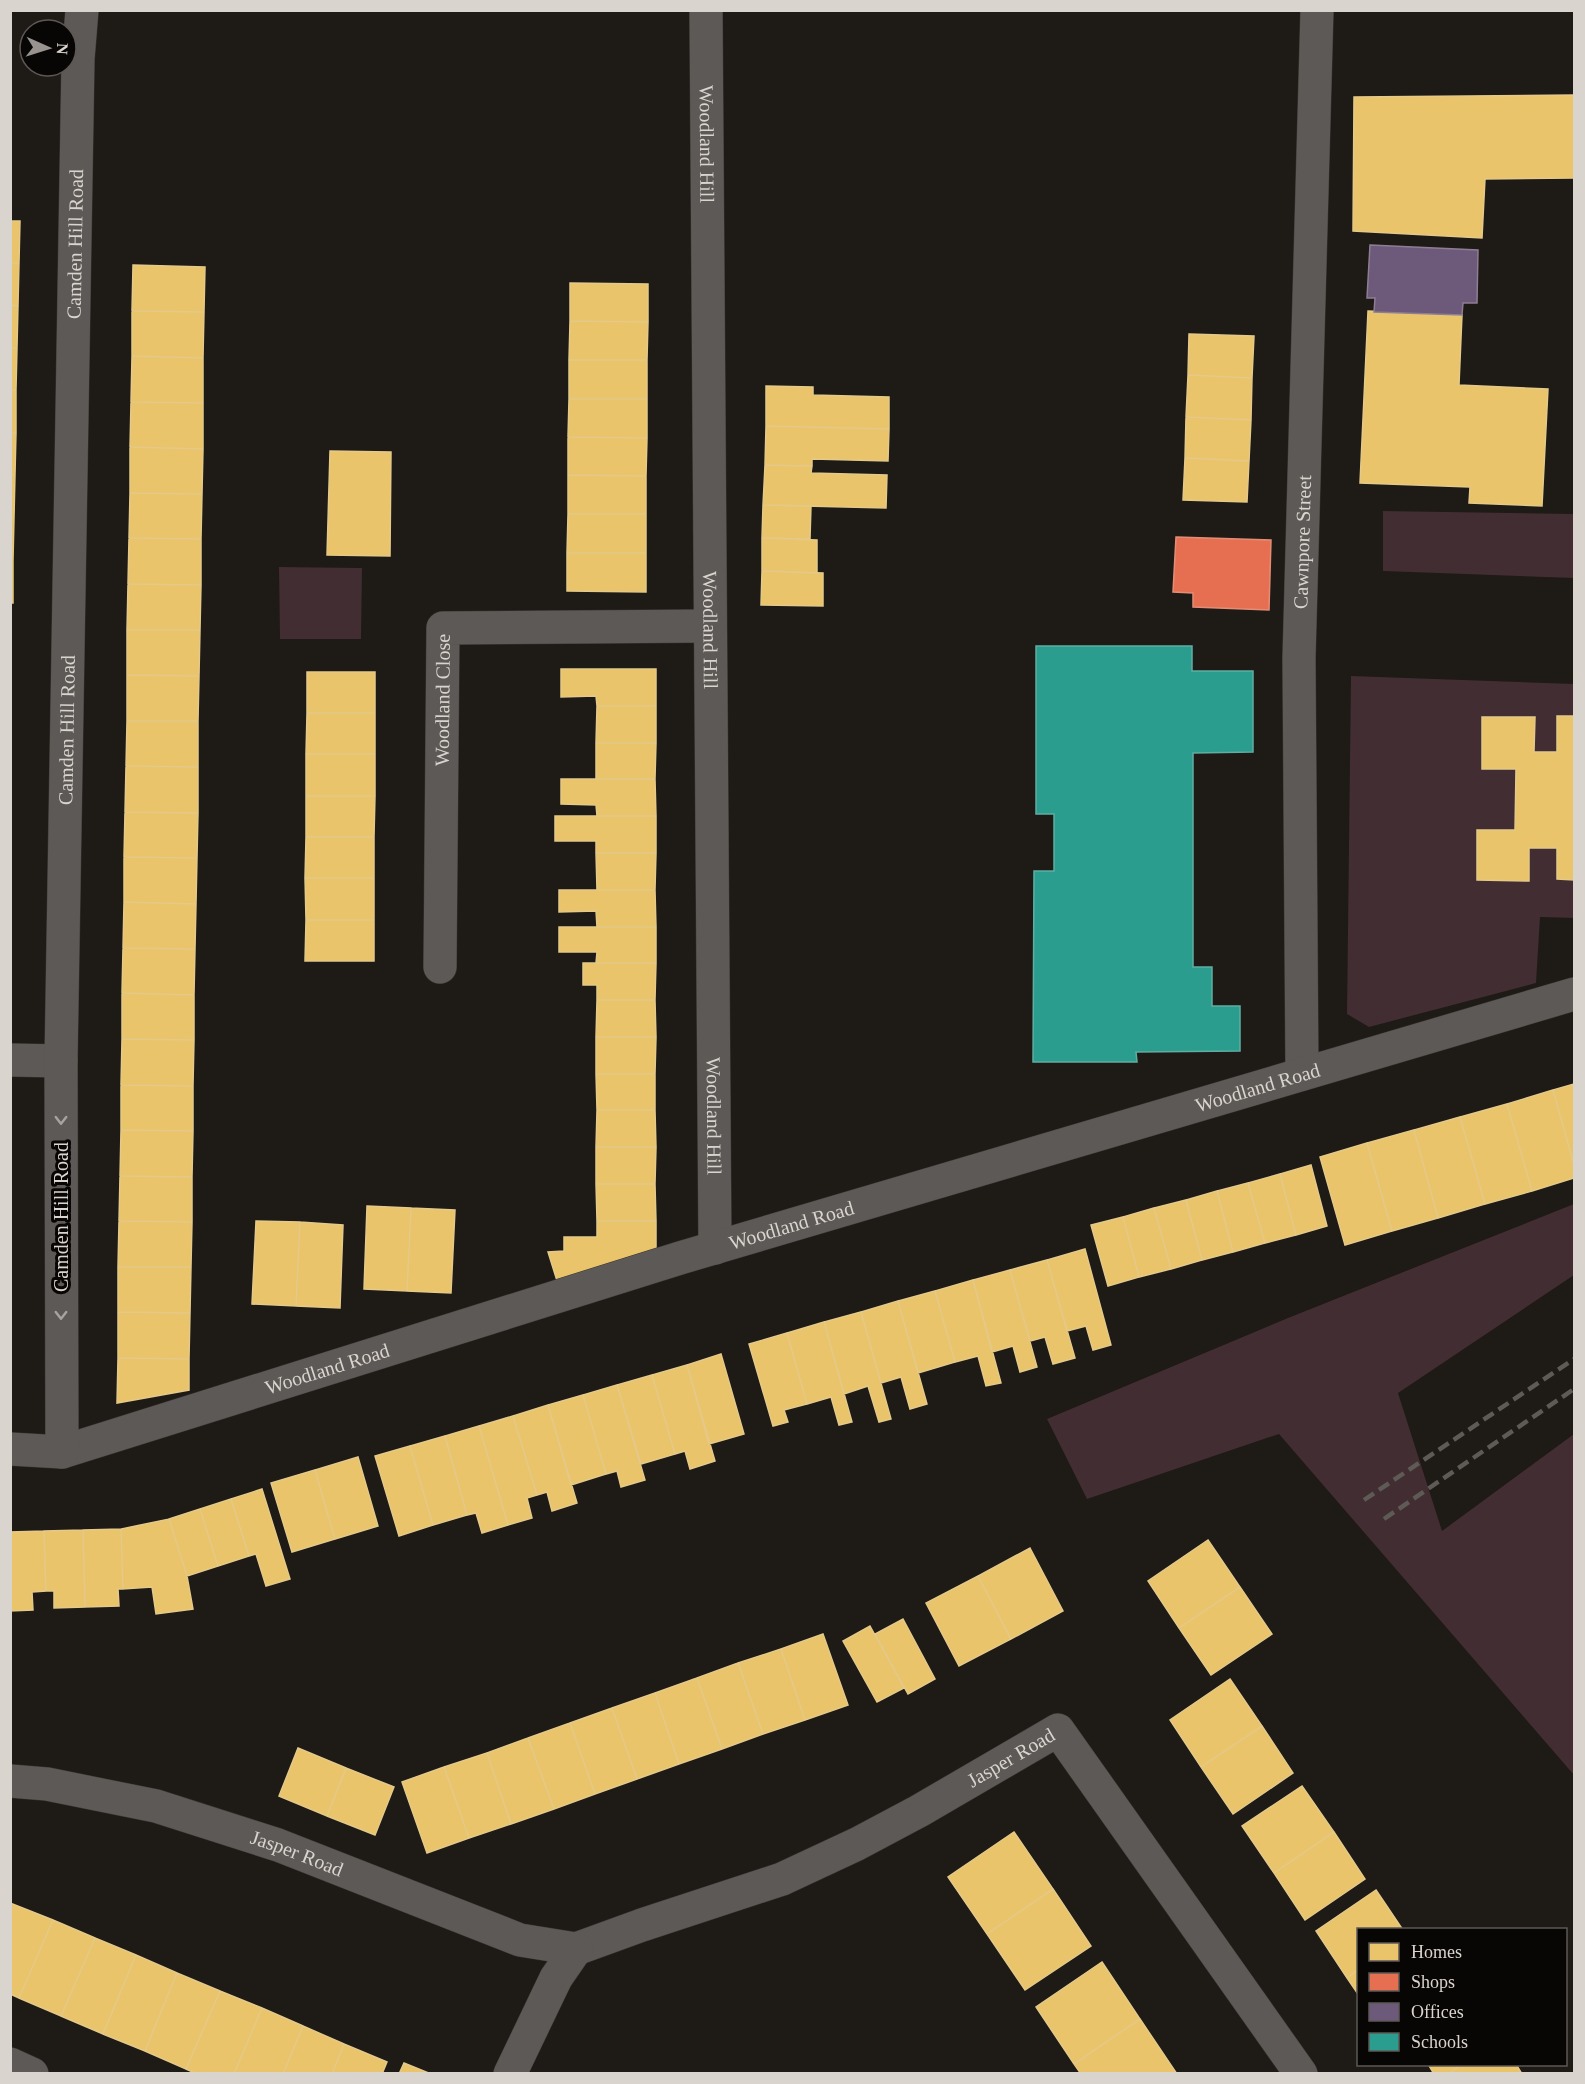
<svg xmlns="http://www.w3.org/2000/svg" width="1585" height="2084" font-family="'Times New Roman',serif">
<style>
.green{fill:#422d32}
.homes{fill:#e9c46a;stroke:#e4c988;stroke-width:1.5}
.shops{fill:#e76f51;stroke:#e38d77;stroke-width:1.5}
.offices{fill:#6d597a;stroke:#8e7e94;stroke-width:1.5}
.schools{fill:#2a9d8f;stroke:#5faea2;stroke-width:1.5}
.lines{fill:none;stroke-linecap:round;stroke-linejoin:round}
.minor-casing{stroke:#3a3634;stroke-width:34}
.tertiary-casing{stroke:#3a3634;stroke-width:34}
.minor{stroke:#5d5956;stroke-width:33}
.tertiary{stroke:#5d5956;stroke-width:33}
.rail{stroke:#5e5b57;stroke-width:4.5;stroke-dasharray:12 6;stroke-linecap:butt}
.oneway{stroke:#a8a39f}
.labels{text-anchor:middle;stroke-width:6;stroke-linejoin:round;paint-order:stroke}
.street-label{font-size:20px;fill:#dad4cf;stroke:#080604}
</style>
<rect width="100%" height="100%" fill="#1e1a16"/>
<!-- green -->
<path class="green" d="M1383 511 1574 514V578L1383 571Z
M279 567 362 568 361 639H280Z
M1351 676 1574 684V716H1558L1557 752H1534V717H1482V769H1516L1515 830H1477V880L1529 881V848H1557V879L1574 880V918L1540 917 1536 983 1369 1027 1347 1014Z
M1574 1204V1275L1398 1393 1442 1531 1574 1434V1775L1279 1434 1087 1499 1047 1419 1288 1318Z"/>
<!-- homes -->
<path class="homes" d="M1574 95V178L1485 179 1482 238 1353 231 1354 97Z
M10 221H20L19 263H10Z
M10 263H19L18 306 10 305Z
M133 265 205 267 204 312 132 311Z
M570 283 648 284V322L570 321Z
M10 305 18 306 17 348H10Z
M132 311 204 312 203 358 132 356Z
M1368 311 1462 315 1459 385 1548 389 1542 506 1469 503 1470 487 1360 483Z
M570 321 648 322 647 360H569Z
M1189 334 1254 336 1252 378 1188 375Z
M10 348H17L16 390H10Z
M132 356 203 358V403L131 402Z
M569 360H647V399H569Z
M1188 375 1252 378 1251 420 1186 417Z
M766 386 813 387V395L889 397V429L766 426Z
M10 390H16V433H10Z
M569 399H647V438L568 437Z
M131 402 203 403V449L130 447Z
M1186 417 1251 420 1249 461 1185 458Z
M766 426 889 429 888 461 812 459V466L765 465Z
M10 433H16L15 475H10Z
M568 437 647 438 646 476 568 475Z
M130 447 203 449 202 494 130 493Z
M330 451 391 452 390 556 327 555Z
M1185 458 1249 461 1247 502 1183 500Z
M765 465 812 466 811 473 887 475 886 508 763 505Z
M10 475H15L14 518H10Z
M568 475 646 476V514H568Z
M130 493 202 494 201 539 129 538Z
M763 505 811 506 810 539 762 538Z
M568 514H646V553H567Z
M10 518H14L13 561H10Z
M129 538 201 539V585L128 584Z
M762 538 817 540V573L762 571Z
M567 553H646V592L567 591Z
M10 561H13V603H10Z
M762 571 823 573V606L761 605Z
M128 584 201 585 200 630H127Z
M127 630H200L199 676 127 675Z
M561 669H656V706H597L596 696 561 697Z
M307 672H375V713H307Z
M127 675 199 676 198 721H127Z
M597 706H656V743H596Z
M307 713H375V754H306Z
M1557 716H1574V880L1557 879V848H1529V881L1477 880V830H1515L1516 769H1482V717H1535L1534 752H1557Z
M127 721H198V767L126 766Z
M596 743H656L655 779H596Z
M306 754H375V796H306Z
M126 766 198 767V813L125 812Z
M561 779H655L656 816H597L596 805 561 804Z
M306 796H375L374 837H306Z
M125 812 198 813 197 858 124 857Z
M555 816H656V853H596V841H555Z
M306 837H374V878H305Z
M596 853H656L655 890H597Z
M124 857 197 858 196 904 124 902Z
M305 878H374V920H306Z
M559 890H655L656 927H597L596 911 559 912Z
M124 902 196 904 195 949 123 948Z
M306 920H374V961H305Z
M559 927H656V963H596L597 952H559Z
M123 948 195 949 194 995 122 993Z
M583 963H656L655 1000H597V985H583Z
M122 993 194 995V1040L122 1039Z
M597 1000H655L656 1037H596Z
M596 1037H656L655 1074H596Z
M122 1039 194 1040 193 1086 121 1085Z
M596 1074H655V1110H597Z
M1574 1084V1165L1553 1090Z
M121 1085 193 1086V1131L121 1130Z
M1553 1090 1574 1165V1178L1532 1191 1507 1104Z
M1507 1104 1532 1191 1485 1204 1460 1117Z
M597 1110H655L656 1147H596Z
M1460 1117 1485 1204 1438 1218 1414 1130Z
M121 1130 193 1131 192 1177 120 1176Z
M1414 1130 1438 1218 1392 1231 1367 1143Z
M1367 1143 1392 1231 1345 1245 1320 1157Z
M596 1147H656L655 1184H596Z
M1311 1165 1327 1226 1296 1235 1280 1174Z
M1280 1174 1296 1235 1265 1243 1248 1183Z
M120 1176 192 1177V1222L119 1221Z
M1248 1183 1265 1243 1233 1252 1217 1191Z
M596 1184H655L656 1221H597Z
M1217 1191 1233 1252 1202 1260 1186 1200Z
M1186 1200 1202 1260 1171 1269 1154 1208Z
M367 1206 411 1208 407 1291 364 1289Z
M411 1208 455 1210 451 1293 407 1291Z
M1154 1208 1171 1269 1139 1277 1123 1217Z
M1123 1217 1139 1277 1108 1286 1091 1225Z
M119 1221 192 1222 191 1267H118Z
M256 1221 300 1222 296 1306 252 1304Z
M597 1221H656V1258L559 1287 548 1252 564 1251V1237H597Z
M300 1222 343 1225 340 1308 296 1306Z
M1085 1249 1111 1345 1093 1350 1086 1326 1067 1331 1047 1260Z
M1047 1260 1075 1358 1053 1364 1045 1337 1030 1341 1010 1270Z
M118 1267H191L190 1313 118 1312Z
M1010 1270 1037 1367 1020 1372 1013 1346 992 1352 973 1280Z
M973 1280 1001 1383 986 1386 978 1356 955 1362 935 1291Z
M935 1291 955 1362 918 1373 898 1301Z
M898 1301 927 1404 910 1409 901 1377 881 1383 861 1312Z
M118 1312 190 1313 189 1359 118 1358Z
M861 1312 891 1419 879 1422 868 1386 844 1394 824 1322Z
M824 1322 852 1422 839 1425 831 1397 807 1404 787 1333Z
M787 1333 807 1404 784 1410 788 1422 773 1426 749 1344Z
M721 1354 744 1434 709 1444 687 1365Z
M118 1358 189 1359V1390L117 1403Z
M687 1365 715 1461 690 1469 685 1451 675 1454 652 1375Z
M652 1375 675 1454 641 1464 617 1385Z
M617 1385 645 1480 621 1487 617 1471 606 1474 583 1395Z
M583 1395 606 1474 571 1485 548 1405Z
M548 1405 577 1503 552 1511 547 1492 537 1495 513 1416Z
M513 1416 537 1495 527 1498 532 1518 508 1525 479 1426Z
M479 1426 508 1525 482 1533 476 1513 467 1515 445 1436Z
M445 1436 467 1515 433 1525 410 1446Z
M410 1446 433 1525 399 1536 375 1456Z
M358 1457 378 1526 335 1539 315 1470Z
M315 1470 335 1539 292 1552 271 1483Z
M262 1489 290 1579 266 1586 256 1554 249 1556 231 1499Z
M231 1499 249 1556 218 1566 200 1509Z
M200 1509 218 1566 187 1576 169 1519Z
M169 1519 187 1576 193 1609 156 1614 152 1587 123 1589 121 1529Z
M121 1529 123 1589H118L119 1606 85 1607 83 1530Z
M83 1530 85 1607 54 1608V1591H46L44 1531Z
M44 1531 46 1591 32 1592 33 1610 10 1611V1532Z
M1208 1540 1240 1587 1179 1628 1148 1581Z
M1030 1548 1063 1611 1011 1639 978 1576Z
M978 1576 1011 1639 959 1666 926 1603Z
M1240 1587 1272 1634 1211 1675 1179 1628Z
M903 1619 935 1679 908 1694 875 1634Z
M870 1626 904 1688 877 1702 843 1641Z
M823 1634 848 1705 805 1720 781 1649Z
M781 1649 805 1720 763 1734 738 1663Z
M738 1663 763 1734 722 1749 697 1678Z
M697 1678 722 1749 679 1764 655 1693Z
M1230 1679 1262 1726 1201 1767 1170 1720Z
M655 1693 679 1764 637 1779 612 1708Z
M612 1708 637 1779 595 1794 570 1723Z
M570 1723 595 1794 554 1809 528 1738Z
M1262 1726 1293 1773 1233 1814 1201 1767Z
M528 1738 554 1809 511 1824 487 1753Z
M298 1748 346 1768 327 1816 279 1796Z
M487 1753 511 1824 469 1838 444 1767Z
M444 1767 469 1838 427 1853 402 1782Z
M346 1768 394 1787 375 1835 327 1816Z
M1302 1786 1334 1832 1274 1873 1242 1826Z
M1014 1832 1053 1889 987 1934 948 1877Z
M1334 1832 1365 1879 1305 1920 1274 1873Z
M1053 1889 1091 1946 1025 1990 987 1934Z
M1376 1890 1403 1930H1358V1970L1347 1978 1316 1931Z
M10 1903 53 1920 19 1998 10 1994Z
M53 1920 95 1938 61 2016 19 1998Z
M95 1938 136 1955 103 2034 61 2016Z
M136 1955 177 1973 145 2051 103 2034Z
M1102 1962 1140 2019 1074 2064 1036 2007Z
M1358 1970V1994L1347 1978Z
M177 1973 220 1991 186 2069 145 2051Z
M220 1991 262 2008 234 2074H197L186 2069Z
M262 2008 303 2026 283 2074H234Z
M1140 2019 1177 2074H1081L1074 2064Z
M303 2026 344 2044 332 2074H283Z
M344 2044 387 2062 382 2074H332Z
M404 2063 431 2074H399Z
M1428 2064H1462L1448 2074H1434Z
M1462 2064H1516L1522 2074H1448Z"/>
<!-- shops -->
<path class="shops" d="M1176 537 1271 540 1269 610 1193 607V593L1173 592Z"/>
<!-- offices -->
<path class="offices" d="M1370 245 1478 250 1477 303H1463L1462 315 1374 312 1375 298H1367Z"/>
<!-- schools -->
<path class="schools" d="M1036 646H1192V671H1253V752L1193 753V967H1212V1006H1240V1051L1136 1052 1137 1062H1033L1034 871H1054V814H1036Z"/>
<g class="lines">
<!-- minor casing -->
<g class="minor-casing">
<g id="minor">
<path id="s1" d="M706 10 715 1248"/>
<path id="s2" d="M440 967 443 628 709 626"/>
<path d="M10 1060 61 1061"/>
<path id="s3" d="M1302 1074 1299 658 1317 10"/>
<path id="s4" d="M10 1449 62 1452 680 1258 1574 994"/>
<path id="s5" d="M62 1452 61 1061 78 59 82 10"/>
<path id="s6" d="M10 1781 47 1784 156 1806 278 1845 520 1940 576 1949 642 1925 782 1879 857 1844 919 1811 1058 1730 1301 2074"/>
<path d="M510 2074 556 1978 576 1949"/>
</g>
</g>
<!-- tertiary casing -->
<g class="tertiary-casing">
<path id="tertiary" d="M10 2064 32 2074"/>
</g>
<!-- minor -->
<use href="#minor" class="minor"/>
<!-- tertiary -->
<use href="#tertiary" class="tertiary"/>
<!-- rail -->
<path class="rail" d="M1364 1500 1574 1359
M1384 1519 1574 1389"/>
</g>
<!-- one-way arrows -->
<defs><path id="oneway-chevron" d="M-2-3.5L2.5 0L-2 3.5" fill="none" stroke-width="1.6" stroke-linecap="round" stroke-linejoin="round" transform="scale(1.5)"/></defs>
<g class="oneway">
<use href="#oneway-chevron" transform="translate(61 1120) rotate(90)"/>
<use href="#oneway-chevron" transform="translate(61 1315) rotate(90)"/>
</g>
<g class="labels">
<!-- street labels -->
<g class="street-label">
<text dy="7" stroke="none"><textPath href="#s1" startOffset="134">Woodland Hill</textPath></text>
<text dy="7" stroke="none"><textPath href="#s5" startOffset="1208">Camden Hill Road</textPath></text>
<text dy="7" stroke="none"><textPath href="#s3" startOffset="532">Cawnpore Street</textPath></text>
<text dy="7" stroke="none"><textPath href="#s1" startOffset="620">Woodland Hill</textPath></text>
<text dy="7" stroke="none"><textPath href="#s2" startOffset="267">Woodland Close</textPath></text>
<text dy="7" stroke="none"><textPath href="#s5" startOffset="722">Camden Hill Road</textPath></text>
<text dy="7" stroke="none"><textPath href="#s4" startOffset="1302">Woodland Road</textPath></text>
<text dy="7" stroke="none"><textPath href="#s1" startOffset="1106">Woodland Hill</textPath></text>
<text transform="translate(61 1217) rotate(-90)" y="7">Camden Hill Road</text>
<text dy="7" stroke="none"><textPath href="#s4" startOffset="816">Woodland Road</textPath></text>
<text dy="7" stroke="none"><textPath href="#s4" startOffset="330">Woodland Road</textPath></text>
<text dy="7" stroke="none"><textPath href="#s6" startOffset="1070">Jasper Road</textPath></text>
<text dy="7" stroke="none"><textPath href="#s6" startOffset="297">Jasper Road</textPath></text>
</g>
</g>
<!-- border -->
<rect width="1585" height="2084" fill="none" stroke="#dad4cf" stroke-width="24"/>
<!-- legend -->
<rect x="1357" y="1928" width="210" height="138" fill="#080604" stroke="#5c5855" stroke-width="1.5"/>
<rect x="1369" y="1943" width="30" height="18" fill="#e9c46a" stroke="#5c5855" stroke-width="1.5"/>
<text x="1411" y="1958" font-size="18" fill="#dad4cf">Homes</text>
<rect x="1369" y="1973" width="30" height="18" fill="#e76f51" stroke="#5c5855" stroke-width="1.5"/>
<text x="1411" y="1988" font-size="18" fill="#dad4cf">Shops</text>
<rect x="1369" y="2003" width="30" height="18" fill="#6d597a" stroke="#5c5855" stroke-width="1.5"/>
<text x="1411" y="2018" font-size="18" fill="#dad4cf">Offices</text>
<rect x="1369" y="2033" width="30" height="18" fill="#2a9d8f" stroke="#5c5855" stroke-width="1.5"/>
<text x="1411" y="2048" font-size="18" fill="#dad4cf">Schools</text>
<!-- north arrow -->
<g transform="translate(48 48) rotate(93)"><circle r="28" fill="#080604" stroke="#5c5855" stroke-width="1.5"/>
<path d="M0-4.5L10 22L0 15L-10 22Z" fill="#98938e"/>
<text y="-9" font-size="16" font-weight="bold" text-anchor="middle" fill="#dad4cf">N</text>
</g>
</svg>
